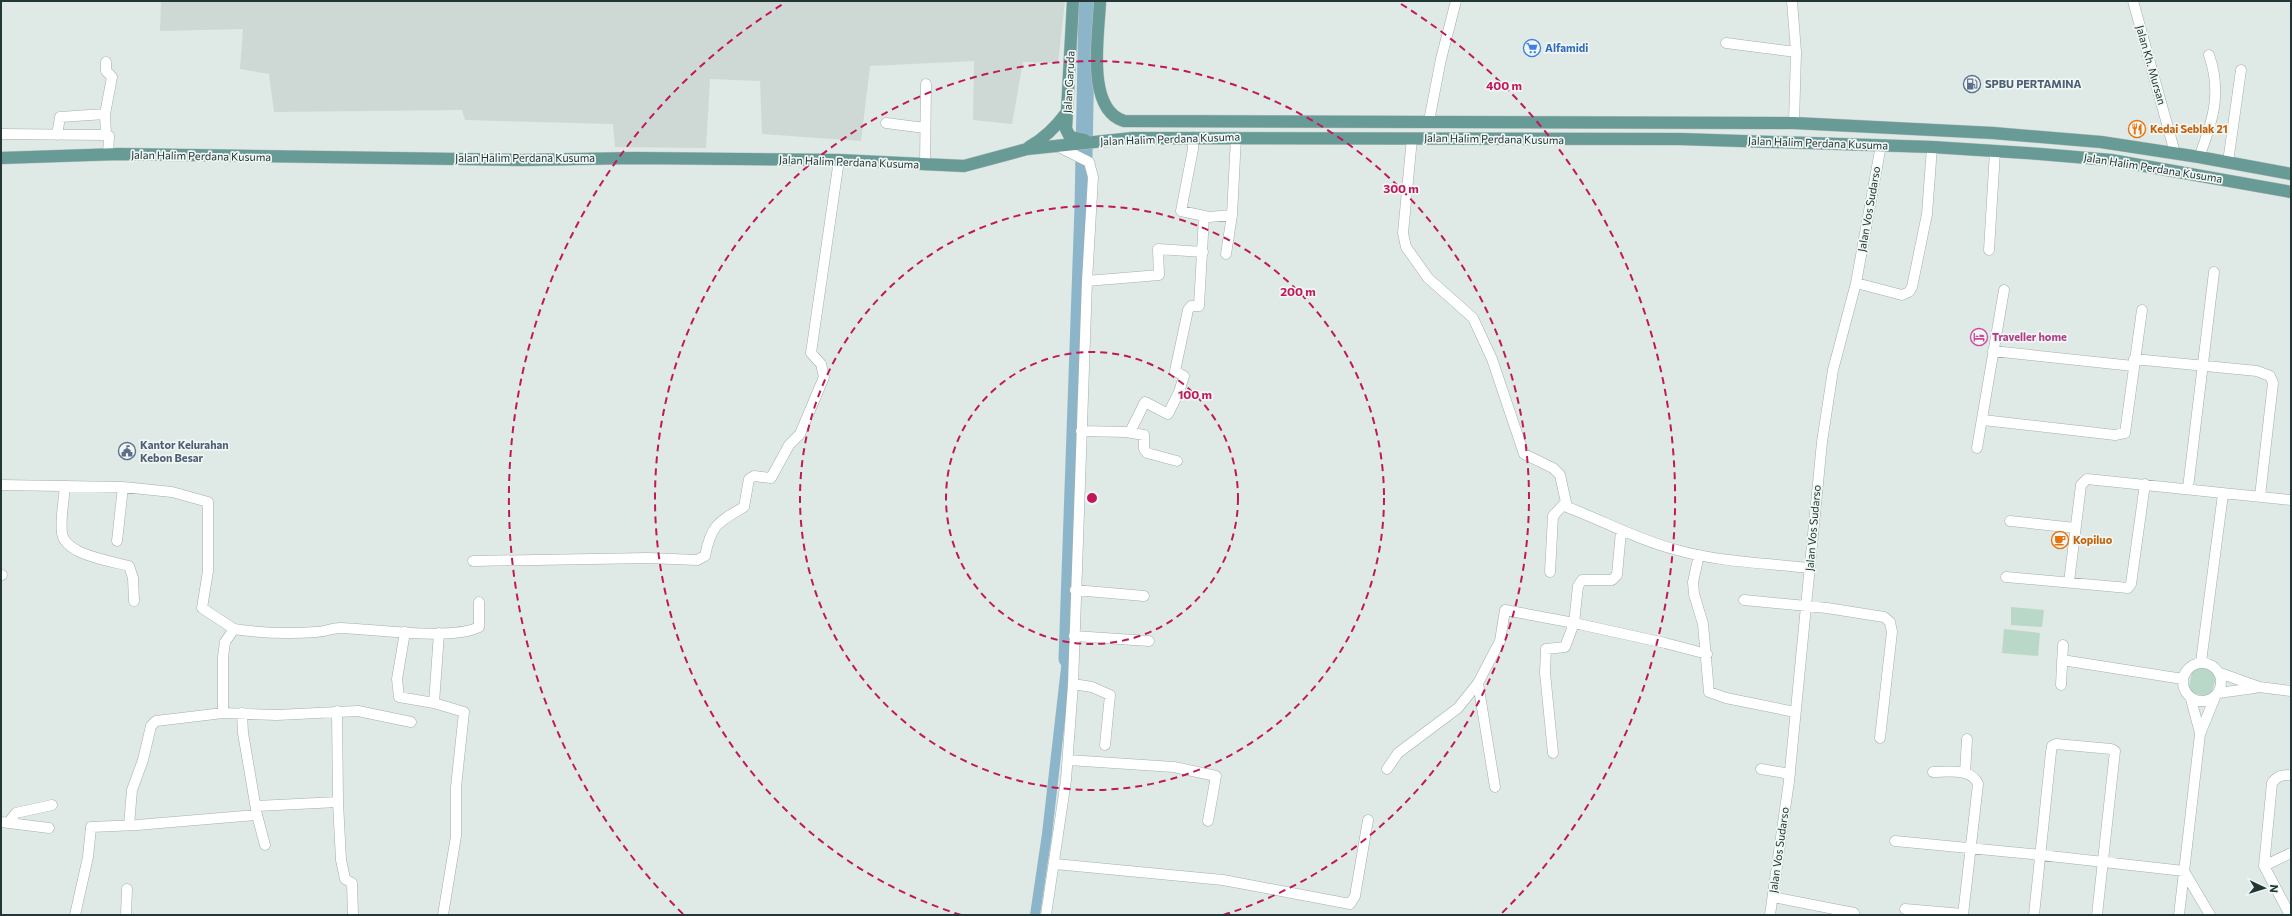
<svg xmlns="http://www.w3.org/2000/svg" width="2292" height="916" font-family="Commissioner,sans-serif">
<style>
.built{fill:#ced8d5}
.green{fill:#bad8c7}
.lines{fill:none;stroke-linecap:round;stroke-linejoin:round}
.canal{stroke:#8cb5c9;stroke-width:10}
.river{stroke:#8cb5c9;stroke-width:17}
.minor-casing{stroke:#a3b0ad;stroke-width:11}
.major-casing{stroke:#bdc3c2;stroke-width:13}
.minor{stroke:#fff;stroke-width:10}
.major{stroke:#689a96;stroke-width:12}
.ring{fill:none;stroke:#c2185b;stroke-width:2;stroke-dasharray:7 5}
.labels{text-anchor:middle;stroke-width:3.5;stroke-linejoin:round;paint-order:stroke}
.shop-label{font-size:11px;font-weight:bold;fill:#366cbe;stroke:#eff6f4;text-anchor:start}
.street-label{font-size:11px;fill:#223735;stroke:#eff6f4}
.service-label{font-size:11px;font-weight:bold;fill:#4e5e75;stroke:#eff6f4;text-anchor:start}
.food-label{font-size:11px;font-weight:bold;fill:#c56008;stroke:#eff6f4;text-anchor:start}
.hotel-label{font-size:11px;font-weight:bold;fill:#b23c85;stroke:#eff6f4;text-anchor:start}
.centre{fill:#c2185b;stroke:#eff6f4;stroke-width:2}
.ring-label{font-size:12px;text-anchor:middle;font-weight:bold;fill:#c2185b;stroke:#eff6f4;stroke-width:3.5;stroke-linejoin:round;paint-order:stroke}
</style>
<rect width="100%" height="100%" fill="#dfe9e6"/>
<!-- built -->
<path class="built" d="M161 1H1065L1058 63 1023 62 1012 124 973 120 974 61 870 66 861 141 762 134 760 81 710 79 706 148 615 147 613 124 465 120 462 110 274 112 269 74 240 69 243 29 160 31Z"/>
<!-- green -->
<path class="green" d="M2011 607 2044 610 2042 627 2011 625Z
M2004 629 2040 633 2038 656 2002 653Z
M2201 666 2212 671 2216 679 2211 694 2205 696 2188 692 2192 671Z"/>
<g class="lines">
<!-- canal -->
<path class="canal" d="M1035 915 1047 834 1067 659"/>
<!-- river -->
<path class="river" d="M1067 659 1083 207 1087 1"/>
<!-- minor casing -->
<g class="minor-casing">
<path id="minor" d="M1792 1 1796 52 1794 123
M2133 1 2175 153
M1726 43 1796 52
M106 62V71L112 77 105 114 106 135 109 136 108 155
M1429 121 1441 59 1456 1
M886 123 925 128
M1 134 106 135
M57 135 60 117 105 114
M1193 137V149L1181 211 1209 217 1232 215
M1412 138 1403 233 1406 247 1428 278 1473 318 1492 359 1524 454 1553 468 1560 475 1567 507C1604 521 1638 540 1677 550 1719 562 1766 563 1809 568
M2199 157C2213 121 2222 92 2209 55
M2228 162 2241 70
M925 165 926 84
M1989 250 1995 151
M1226 254 1232 215 1236 137
M1087 281 1159 275 1158 249 1203 252
M1856 283 1902 295 1909 292 1912 287 1927 214 1932 147
M1993 351 2133 366
M2134 359 2257 371 2270 376 2273 383 2260 496
M1983 420 2115 435 2125 433 2142 310
M1081 431 1126 432 1144 435V449L1147 453 1177 461
M1130 432 1145 402 1168 414 1179 392 1184 376 1175 371 1188 310 1191 306H1199L1204 216
M1977 448 2004 290
M1 485 123 487 172 492 208 502V571L202 608 234 629 225 642 223 657V713
M65 486C64 501 60 518 62 533 65 555 111 561 129 566L133 578 134 601
M2188 488 2214 272
M2010 521 2075 528
M1621 531 1617 575 1612 580H1582L1578 586 1574 623 1665 643 1707 654
M117 541 123 487
M1699 555 1693 582 1694 594 1703 624 1709 692 1726 698 1795 712
M473 561 648 558 697 560 705 556C711 525 718 522 744 507L749 479 754 476 771 478 789 445 800 434 824 377 821 364 811 353 839 160
M1550 572 1553 516 1565 503
M1 575H2
M2006 577 2128 588 2131 584 2145 484
M2069 582 2081 485 2087 479 2291 500
M1075 590 1144 596
M1744 600 1827 608 1884 617 1890 622 1892 632 1880 738
M234 629C261 633 289 634 316 632 324 632 332 628 340 628 375 629 451 641 479 627V602
M405 632 397 679 399 697 434 703
M439 633 434 703 464 712 456 787V836L443 915
M1074 636 1149 641
M2062 660 2183 679
M2201 662 2223 494
M2183 682a19 19 0 1 1 38 0a19 19 0 1 1-38 0Z
M2220 673 2259 687 2291 691
M1478 683 1495 787
M1073 684 1092 687 1110 695 1105 745
M2061 685 2063 645
M2218 693 2255 688
M2191 699 2200 733
M337 711 338 802 341 860 345 879 352 883 353 915
M242 713 243 733 257 815
M1068 760 1174 767 1216 776 1208 821
M1387 769 1398 753 1458 708 1478 683 1500 641 1505 610 1574 623 1565 647 1546 649 1545 673 1553 753
M1761 769 1790 774
M1933 772C1948 772 1972 768 1978 784L1963 915
M1965 773 1967 739
M256 806 338 802
M1 822 49 828
M9 822 16 813 52 805
M129 825 132 790 143 760 151 726 156 721 223 713 277 715 358 711 411 722
M1895 841 2041 855 2184 871 2210 915
M1055 864 1223 880 1350 904 1355 896 1368 820
M2264 866 2291 853
M1773 897 1854 913
M1905 909 1963 914
M75 915 88 857 91 827 137 825 257 815 265 845
M126 915 127 889
M1046 915 1066 780 1073 684 1087 281 1093 177 1089 162 1057 146
M1770 915 1789 781 1822 442 1833 370 1856 283 1881 145
M2034 915 2051 752 2052 746 2056 744 2111 749 2115 751 2097 915
M2179 915 2200 734 2215 697
M2290 915 2264 866 2272 783C2278 775 2282 775 2291 775"/>
</g>
<!-- major casing -->
<g class="major-casing">
<path id="major" d="M1073 1 1066 129 1070 137 1085 140
M1100 1C1099 33 1085 109 1124 121L1794 123 1993 133 2101 142 2199 157 2291 174
M1029 147C1045 138 1056 127 1067 112
M1 158 119 154 522 160 635 158 839 160 964 166 1027 149 1133 138 1680 139 1932 147 2040 154 2111 160 2291 192"/>
</g>
<!-- minor -->
<use href="#minor" class="minor"/>
<!-- major -->
<use href="#major" class="major"/>
</g>
<!-- distance rings -->
<g class="ring">
<circle cx="1092" cy="498" r="146"/>
<circle cx="1092" cy="498" r="292"/>
<path d="M961 915A437 437 0 1 1 1223 915"/>
<path d="M683 914A583 583 0 0 1 783 4M1401 4A583 583 0 0 1 1501 914"/>
</g>
<!-- icons -->
<defs>
<g id="supermarket-ring" transform="scale(0.9)"><circle r="9.5" fill="#eff6f4" stroke="#3f7fe0" stroke-width="1.5"/><path d="M-6-5.5h2.5l.6 2H6L4.5 2H-2.5L-4.4-4H-6ZM-1.5 3.2a1.3 1.3 0 1 0 .1 0ZM3 3.2a1.3 1.3 0 1 0 .1 0Z" fill="#3f7fe0"/></g>
<g id="fuel-ring" transform="scale(0.9)"><circle r="9.5" fill="#eff6f4" stroke="#5c6f8a" stroke-width="1.5"/><path d="M-5.5-6h7V0h2V4h1.3V-2.5L3-4.5l.8-.8L6-3V5H2.5V1h-1V6h-7ZM-4.2-4.7v3.2H.2V-4.7Z" fill="#5c6f8a"/></g>
<g id="restaurant-ring" transform="scale(0.9)"><circle r="9.5" fill="#eff6f4" stroke="#e8710a" stroke-width="1.5"/><path d="M-5-6h1v4h1v-4h1v4h1v-4h1v5L-1.5 .5V6h-2V.5L-5-1ZM5-6V6H3V1.5H1.5Q1.5-4 5-6Z" fill="#e8710a"/></g>
<g id="hotel-ring" transform="scale(0.9)"><circle r="9.5" fill="#eff6f4" stroke="#d1479c" stroke-width="1.5"/><path d="M-6-4.5h1.5V1H6V5H4.5V3h-9V5H-6ZM-4 0a1.8 1.8 0 1 1 3.6 0ZM.5 0V-2.5h3Q6-2.5 6 0Z" fill="#d1479c"/></g>
<g id="civic-ring" transform="scale(0.9)"><circle r="9.5" fill="#eff6f4" stroke="#5c6f8a" stroke-width="1.5"/><path d="M-.6-6.5H3V-4.5H.6V-3L4-1V1h2V6H-6V1h2V-1L-.6-3ZM-1.2 2.5V6h2.4V2.5Z" fill="#5c6f8a"/></g>
<g id="cafe-ring" transform="scale(0.9)"><circle r="9.5" fill="#eff6f4" stroke="#e8710a" stroke-width="1.5"/><path d="M-5.5-4.5H6V0H3Q3 3.5 0 3.5H-2.5Q-5.5 3.5-5.5 0ZM3-3.2v2h1.7v-2ZM-6 4.5H4V6H-6Z" fill="#e8710a"/></g>
</defs>
<g fill-rule="evenodd">
<use href="#supermarket-ring" x="1532" y="48"/>
<use href="#fuel-ring" x="1972" y="84"/>
<use href="#restaurant-ring" x="2137" y="129"/>
<use href="#hotel-ring" x="1979" y="337"/>
<use href="#civic-ring" x="127" y="451"/>
<use href="#cafe-ring" x="2060" y="540"/>
</g>
<g class="labels">
<!-- shop labels -->
<g class="shop-label">
<text x="1545" y="52">Alfamidi</text>
</g>
<!-- street labels -->
<g class="street-label">
<text transform="translate(2151 65) rotate(74)" y="4">Jalan Kh. Mursan</text>
<text transform="translate(1069 82) rotate(-87)" y="4">Jalan Garuda</text>
<text transform="translate(1170 139) rotate(-2)" y="4">Jalan Halim Perdana Kusuma</text>
<text transform="translate(1494 139) rotate(1)" y="4">Jalan Halim Perdana Kusuma</text>
<text transform="translate(1818 143) rotate(2)" y="4">Jalan Halim Perdana Kusuma</text>
<text transform="translate(201 156) rotate(1)" y="4">Jalan Halim Perdana Kusuma</text>
<text x="525" y="162">Jalan Halim Perdana Kusuma</text>
<text transform="translate(849 162) rotate(2)" y="4">Jalan Halim Perdana Kusuma</text>
<text transform="translate(2153 168) rotate(9)" y="4">Jalan Halim Perdana Kusuma</text>
<text transform="translate(1869 209) rotate(-80)" y="4">Jalan Vos Sudarso</text>
<text transform="translate(1813 528) rotate(-85)" y="4">Jalan Vos Sudarso</text>
<text transform="translate(1779 850) rotate(-82)" y="4">Jalan Vos Sudarso</text>
</g>
<!-- service labels -->
<g class="service-label">
<text x="1985" y="88">SPBU PERTAMINA</text>
<text x="140" y="449">Kantor Kelurahan<tspan x="140" dy="13">Kebon Besar</tspan></text>
</g>
<!-- food labels -->
<g class="food-label">
<text x="2150" y="133">Kedai Seblak 21</text>
<text x="2073" y="544">Kopiluo</text>
</g>
<!-- hotel labels -->
<g class="hotel-label">
<text x="1992" y="341">Traveller home</text>
</g>
</g>
<circle cx="1092" cy="498" r="6" class="centre"/>
<g class="ring-label">
<text x="1504" y="90">400 m</text>
<text x="1401" y="193">300 m</text>
<text x="1298" y="296">200 m</text>
<text x="1195" y="399">100 m</text>
</g>
<!-- border -->
<rect width="2292" height="916" fill="none" stroke="#223735" stroke-width="4"/>
<!-- north arrow -->
<g transform="translate(2264 888) rotate(94)" stroke="#eff6f4" stroke-width="3" paint-order="stroke">
<path d="M0-3L7 15L0 10L-7 15Z" fill="#223735"/>
<text y="-6" font-size="11" font-weight="bold" text-anchor="middle" fill="#223735">N</text>
</g>
</svg>
